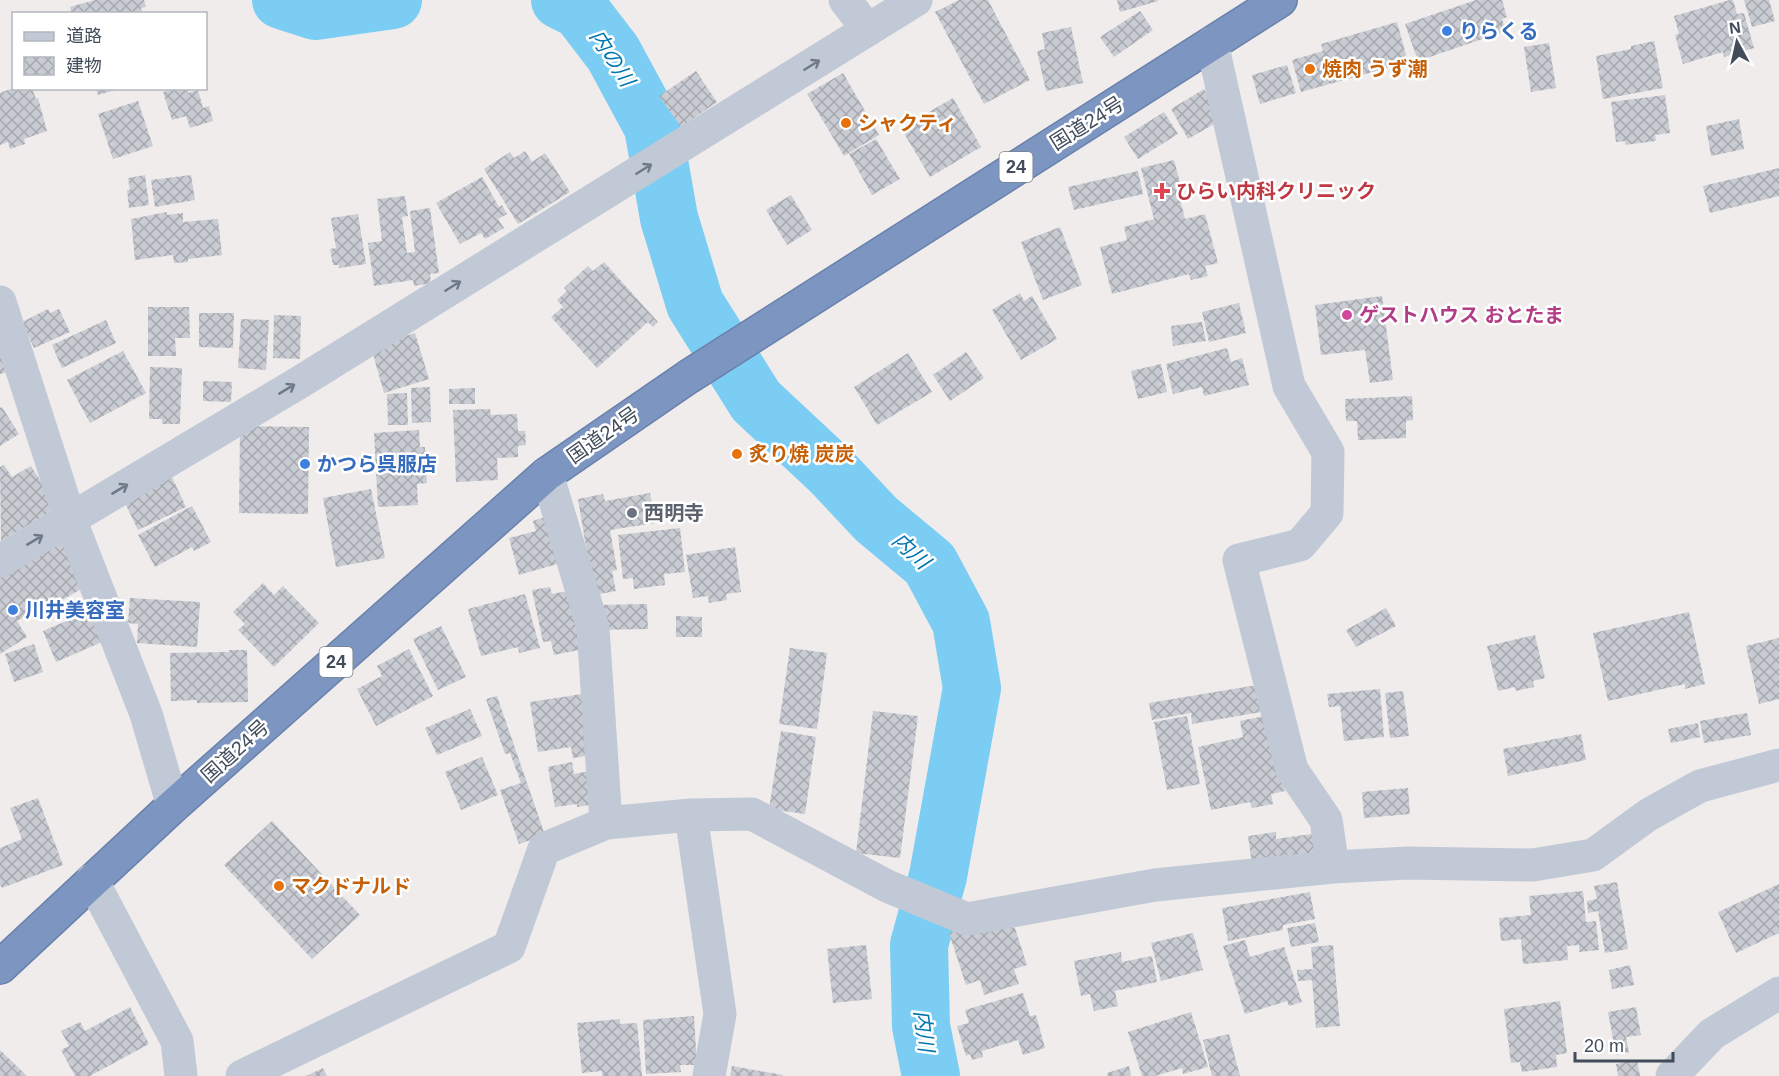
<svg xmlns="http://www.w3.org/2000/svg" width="1779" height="1076" font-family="Arial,'Noto Sans JP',sans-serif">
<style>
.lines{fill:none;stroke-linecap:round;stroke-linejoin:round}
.river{stroke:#7ccdf4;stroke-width:58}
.building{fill:url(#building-cross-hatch)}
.highway-casing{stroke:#6981ac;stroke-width:36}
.minor{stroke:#c0c9d5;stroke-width:33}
.highway{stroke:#7d96c1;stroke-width:33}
.oneway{stroke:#6e7886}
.shop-dot{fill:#3f7fe0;stroke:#fff;stroke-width:2}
.food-dot{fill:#e8710a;stroke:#fff;stroke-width:2}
.health-dot{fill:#e0444e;stroke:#fff;stroke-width:2}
.hotel-dot{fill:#d1479c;stroke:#fff;stroke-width:2}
.worship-dot{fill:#6b7280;stroke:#fff;stroke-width:2}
.labels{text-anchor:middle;stroke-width:5;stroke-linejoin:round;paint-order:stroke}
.shield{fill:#fff;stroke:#7b828c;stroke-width:1.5}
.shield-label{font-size:18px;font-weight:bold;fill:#424c5b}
.shop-label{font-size:20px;font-weight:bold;fill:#366cbe;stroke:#fff;text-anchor:start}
.food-label{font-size:20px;font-weight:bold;fill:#c56008;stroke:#fff;text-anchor:start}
.street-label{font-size:20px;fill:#424c5b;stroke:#fff}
.health-label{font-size:20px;font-weight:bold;fill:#be3a42;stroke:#fff;text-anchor:start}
.hotel-label{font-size:20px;font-weight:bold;fill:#b23c85;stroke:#fff;text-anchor:start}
.worship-label{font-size:20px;font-weight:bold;fill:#5b616d;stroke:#fff;text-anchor:start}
.water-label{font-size:21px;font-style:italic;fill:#0076b0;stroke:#fff}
</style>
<defs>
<pattern id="building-cross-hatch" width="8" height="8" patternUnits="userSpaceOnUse" patternTransform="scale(1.5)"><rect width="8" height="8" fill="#caccd4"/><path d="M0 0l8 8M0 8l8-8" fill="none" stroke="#a6a8af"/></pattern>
</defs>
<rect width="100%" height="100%" fill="#efeceb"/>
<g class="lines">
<!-- river -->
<path class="river" d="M281 0 315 11 393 0
M560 0 580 10 613 53 653 127 669 218 695 304 756 401 831 471 876 519 930 564 961 622 972 688 938 876 919 945 921 1026 931 1076"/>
</g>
<!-- building -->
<path class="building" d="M95 0H144L146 7 141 8 142 14H72L70 7Z
M959 0H988L1030 80 984 104 935 12Z
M1117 0H1158V1L1120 12Z
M1476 0H1502L1507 17 1502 19 1506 31 1418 61 1405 24Z
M1730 0H1733L1737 14 1744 13 1754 48 1724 57 1723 52 1683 64 1675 35 1679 34 1674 16Z
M1744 0H1769L1775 21 1752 27Z
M1140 11 1153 30 1114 57 1100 37Z
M1397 22 1408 62 1301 92 1292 60 1323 51 1321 44Z
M1071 27 1083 83 1046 91 1037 51 1045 49 1042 33Z
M1654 41 1663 88 1603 99 1596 56 1631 49V46Z
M1549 43 1556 88 1531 92 1524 47Z
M1287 65 1296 93 1260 104 1252 75Z
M696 71 717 102 681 127 659 96Z
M843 73 879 135 844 156 807 94Z
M13 88H32L36 99 38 98 47 131 24 139 25 144 10 149 8 142 0 145V93Z
M96 88H119V89L98 95Z
M176 88H187L188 93 198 90 203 108 209 106 213 121 190 128 186 116 172 120 163 92Z
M1204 89 1223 119 1188 139 1171 109Z
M1665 95 1670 133 1655 135 1656 141 1625 145V141L1616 142 1611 102Z
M953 98 981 147 930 177 901 128Z
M138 101 153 146 113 159 98 114Z
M1164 112 1178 134 1138 159 1124 137Z
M1739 119 1744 149 1711 156 1706 126Z
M876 139 900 179 872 195 849 154Z
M525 151 532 162 545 153 570 192 518 224 484 169 510 152 514 158Z
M1174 160 1183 194 1179 195 1185 219 1205 214 1218 263 1205 266 1208 276 1191 280 1189 274 1112 294 1100 247 1127 240 1124 227 1154 219 1141 168Z
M1779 168V196L1710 213 1703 186Z
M1138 171 1143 194 1074 210 1068 187Z
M145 175 149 205 129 208 127 190H130L128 178Z
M191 175 195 200 155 207 151 180Z
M482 177 499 207 502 205 507 214 498 219 504 228 485 239 481 233 460 244 436 203Z
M791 195 812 230 787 245 766 210Z
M405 196 408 216 402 217 407 253 415 252 410 211 430 208 439 273 430 274 431 283 414 286 413 280 374 286 368 243 382 241 377 199Z
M167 212V215L183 213V222L218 219 222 255 188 259V262L174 263 173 255 135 260 131 219Z
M358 214 366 264 339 268V265H333L330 249 336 248 331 218Z
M1060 227 1082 285 1043 300 1021 242Z
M604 262 658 322 653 327 648 322 597 368 551 317 563 307 557 300 567 291 564 288 588 266 593 271Z
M1020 293 1024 301 1032 296 1057 339 1021 360 992 310Z
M1382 296 1393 380 1370 383 1365 350 1321 355 1315 305Z
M1239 303 1246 333 1209 342 1202 312Z
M148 307H189L190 338H175L176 356H148Z
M48 309 50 313 59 309 70 332 34 348 22 322Z
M199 313H234L233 348 199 347Z
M274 315 301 316 300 359 273 358Z
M241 319 269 320 266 370 238 368Z
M106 320 116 343 62 368 52 345Z
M1202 322 1206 341 1173 346 1171 326Z
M415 333 429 379 384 393 371 347Z
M0 347 8 372 0 374Z
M1227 348 1231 362 1242 358 1249 385 1204 396 1202 387 1173 394 1166 364Z
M123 351 146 393 90 423 67 380Z
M966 352 984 378 950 401 933 375Z
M908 353 932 392 877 425 854 387Z
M1161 364 1167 392 1138 399 1131 371Z
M150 367 182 368 180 424H162V419H149Z
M203 381 232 382 231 402 203 401Z
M430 387 431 422 412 423 411 388Z
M475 388V404H449V389Z
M407 393 408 425H388L387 394Z
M1412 396 1413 420 1406 421V438L1358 440 1357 421H1346L1345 399Z
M2 407 19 434 0 446V408Z
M490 409 491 415 517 414 518 431H525L526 445 518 446V457L497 458 498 480 456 482 453 410Z
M240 426 309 427 308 514 239 513Z
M419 430 420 447H425L427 483 417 484 418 505 378 507 374 433Z
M4 465 12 477 31 466 43 485 52 511 1 541 0 467Z
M172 477 186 507 138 530 123 499Z
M371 489 385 558 336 567 323 498Z
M650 493 655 523 610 530 617 570 612 571 616 591 594 595 578 499 603 494 605 501Z
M192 506 211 542 194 551 192 547 155 567 138 535Z
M551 515 564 562 519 575 509 538 536 531 533 521Z
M680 528 685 572 664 574 665 585 634 589 633 578 623 579 618 535Z
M58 536 75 564 71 567 83 588 38 614 36 610 17 621 27 637 0 654V570Z
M735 547 741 592 726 594 727 600 709 603 708 596 693 598 686 555Z
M263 583 274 595 283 586 319 623 274 667 238 630 245 624 233 612Z
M550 587 552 594 572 590 584 649 554 655 551 641 543 642 532 590Z
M525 594 540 648 519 653 518 647 481 656 468 609Z
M130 598 200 602 197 647 137 643 138 624 128 623Z
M647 604 648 629 598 630V605Z
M1386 608 1396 626 1356 647 1346 630Z
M89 611 102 642 56 662 43 631Z
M1689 612 1705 684 1685 689V684L1608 701 1593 633Z
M676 616 702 617V637H676Z
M441 626 466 677 438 690 413 639Z
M1535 635 1545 678 1533 681 1534 687 1516 691 1515 687 1498 691 1487 646Z
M1779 638V699L1759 704 1746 646Z
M34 644 43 672 14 682 5 654Z
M790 648 827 653 817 729 779 724Z
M409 649 433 696 376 726 357 689 382 676 377 666Z
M229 650H247L248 702 197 703V700L171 701 170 653 229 652Z
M1257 685 1261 712 1192 724 1191 713 1152 720 1149 703Z
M1380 689 1384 737 1344 741 1340 706 1329 707 1327 694Z
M1403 691 1409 736 1390 738 1385 693Z
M582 694 592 755 573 758 571 747 538 752 530 702Z
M497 696 545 835 519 844 500 790 521 783 510 753 505 754 486 699Z
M470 709 482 736 437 755 425 728Z
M873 711 918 716 900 858 856 853Z
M1747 713 1751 735 1704 743 1700 721Z
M1269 715 1285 791 1271 794 1273 804 1252 808 1250 802 1211 810 1198 747 1243 737 1240 721Z
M1187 716 1200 784 1167 790 1154 722Z
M1698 723 1700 737 1671 743 1668 729Z
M781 731 816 737 805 814 769 809Z
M1581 734 1586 760 1508 776 1503 749Z
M482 757 498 795 461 810 445 772Z
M572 762 574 774 590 771 596 804 577 807V804L555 807 548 767Z
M1408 788 1410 814 1364 818 1362 792Z
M38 798 63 865 2 888 0 885V848L22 839 10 808Z
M272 821 360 915 312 959 224 865Z
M1276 832V839L1318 833 1321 855 1252 864 1248 836Z
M1617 882 1628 949 1605 953 1598 911 1588 913 1587 901 1597 899 1594 886Z
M1779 884V933L1736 953 1718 912Z
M1583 891 1586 922 1596 921 1599 950 1579 952V945L1567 946 1568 960 1523 964 1521 939 1501 941 1499 918 1531 915 1529 896Z
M1310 892 1315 919 1283 925V930L1228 941 1222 908Z
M1010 913 1027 965 1014 969 1019 984 984 995 980 980 966 985 949 933Z
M1315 923 1319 942 1291 947 1287 928Z
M1193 933 1203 970 1161 981 1151 943Z
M1245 940 1250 957 1284 947 1302 1002 1289 1006 1287 1001 1245 1014 1223 946Z
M866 945 872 999 833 1003 827 949Z
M1333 945 1340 1026 1316 1028 1312 980 1298 981 1297 970 1313 969 1311 947Z
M1121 952 1122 962 1152 956 1157 982 1115 991 1118 1006 1094 1011 1090 994 1081 996 1074 961Z
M1630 965 1634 985 1612 989 1609 970Z
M1023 993 1030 1016 1036 1015 1045 1048 1023 1055 1018 1040 982 1051 983 1057 972 1060 970 1054 966 1056 957 1026 969 1023 965 1010Z
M1560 1001 1567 1053 1556 1055 1557 1067 1522 1072 1520 1062 1511 1063 1504 1009Z
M130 1007 149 1044 90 1076H75L61 1050 69 1046 61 1031 80 1022 85 1031Z
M1636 1007 1641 1035 1626 1037 1629 1052 1616 1055 1608 1012Z
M1191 1012 1208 1067 1183 1074 1182 1068 1155 1076H1142L1128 1032Z
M694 1016 697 1065H680L681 1072 646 1074 643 1020Z
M620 1019V1024L637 1023 642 1076H602V1071L582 1073 577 1023Z
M1229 1034 1240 1076H1212L1203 1040Z
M0 1050 27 1076H0Z
M1637 1060 1640 1076H1618L1616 1064Z
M732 1066 783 1075V1076H730Z
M1129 1066 1131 1076H1108L1107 1073Z
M323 1068 327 1076H306Z"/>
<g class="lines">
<!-- highway casing -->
<g class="highway-casing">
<path id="highway" d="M0 967 173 806 547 474 688 377 1280 0"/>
</g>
<!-- minor -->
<path class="minor" d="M845 0 868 30
M0 302 70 519 146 714 173 806
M547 474 593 628 606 823
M0 561 300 382 916 0
M691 815 720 1014 709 1076
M1333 867 1408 863 1533 865 1593 855 1648 815 1700 786 1779 765
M92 880 177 1041 181 1076
M242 1076 509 947 544 849 606 823 691 815 752 814 887 886 967 919 1155 885 1333 867 1326 820 1292 770 1239 560 1300 545 1327 513 1328 452 1289 386 1212 43
M1672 1076 1712 1034 1779 993"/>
<!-- highway -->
<use href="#highway" class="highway"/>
</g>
<!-- one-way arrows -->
<defs><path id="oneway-shaft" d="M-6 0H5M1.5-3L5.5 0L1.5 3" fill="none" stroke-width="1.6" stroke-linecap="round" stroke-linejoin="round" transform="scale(1.5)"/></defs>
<g class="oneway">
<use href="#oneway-shaft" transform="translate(812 65) rotate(-32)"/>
<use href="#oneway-shaft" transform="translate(644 169) rotate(-32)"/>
<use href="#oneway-shaft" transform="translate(453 286) rotate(-32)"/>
<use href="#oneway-shaft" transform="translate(287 389) rotate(-31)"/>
<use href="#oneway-shaft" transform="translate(120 489) rotate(-31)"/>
<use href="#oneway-shaft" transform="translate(35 540) rotate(-31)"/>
</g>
<!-- markers -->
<g class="shop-dot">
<circle cx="1447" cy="31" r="6"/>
<circle cx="305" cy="464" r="6"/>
<circle cx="13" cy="610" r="6"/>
</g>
<g class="food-dot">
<circle cx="1310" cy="69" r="6"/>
<circle cx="846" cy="123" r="6"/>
<circle cx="737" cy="454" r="6"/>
<circle cx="279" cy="886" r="6"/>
</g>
<path class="health-dot" d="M1159 182h6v6h6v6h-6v6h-6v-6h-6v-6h6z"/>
<circle class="hotel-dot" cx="1347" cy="315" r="6"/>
<circle class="worship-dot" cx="632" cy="513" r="6"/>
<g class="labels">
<!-- shield labels -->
<g class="shield">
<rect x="999.5" y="152" width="33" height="30" rx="4.5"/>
<rect x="319.5" y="647" width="33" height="30" rx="4.5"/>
</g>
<g class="shield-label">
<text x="1016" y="173">24</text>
<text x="336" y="668">24</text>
</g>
<!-- shop labels -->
<g class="shop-label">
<text x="1459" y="38">りらくる</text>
<text x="317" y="471">かつら呉服店</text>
<text x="25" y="617">川井美容室</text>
</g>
<!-- food labels -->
<g class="food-label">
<text x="1322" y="76">焼肉 うず潮</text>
<text x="858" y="130">シャクティ</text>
<text x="749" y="461">炙り焼 炭炭</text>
<text x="291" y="893">マクドナルド</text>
</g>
<!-- street labels -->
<g class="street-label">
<text transform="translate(1087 123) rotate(-32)" y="7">国道24号</text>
<text transform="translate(603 435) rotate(-35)" y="7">国道24号</text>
<text transform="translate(235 751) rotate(-42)" y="7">国道24号</text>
</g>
<!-- health labels -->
<g class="health-label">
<text x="1176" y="198">ひらい内科クリニック</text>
</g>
<!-- hotel labels -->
<g class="hotel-label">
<text x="1359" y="322">ゲストハウス おとたま</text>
</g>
<!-- worship labels -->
<g class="worship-label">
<text x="644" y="520">西明寺</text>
</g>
<!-- water labels -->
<g class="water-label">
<text transform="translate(612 58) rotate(57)" y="7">内の川</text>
<text transform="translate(911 551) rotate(43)" y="7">内川</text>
<text transform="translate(924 1031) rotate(83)" y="7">内川</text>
</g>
</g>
<!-- legend -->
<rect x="12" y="12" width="195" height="78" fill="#ffffff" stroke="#b3b7bd" stroke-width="1.5"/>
<rect x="24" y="32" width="30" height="9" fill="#c0c9d5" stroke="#b3b7bd" stroke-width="1.5"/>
<text x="66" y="42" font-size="18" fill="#424c5b">道路</text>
<rect x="24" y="57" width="30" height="18" fill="url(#building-cross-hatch)" stroke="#b3b7bd" stroke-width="1.5"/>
<text x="66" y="72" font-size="18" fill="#424c5b">建物</text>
<!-- north arrow -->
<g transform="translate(1737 42) rotate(352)" stroke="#ffffff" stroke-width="4.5" paint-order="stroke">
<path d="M0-4.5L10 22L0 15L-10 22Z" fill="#424c5b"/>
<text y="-9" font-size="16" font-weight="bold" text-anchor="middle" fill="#424c5b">N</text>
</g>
<!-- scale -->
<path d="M1575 1052v9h98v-9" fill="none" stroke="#424c5b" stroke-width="3"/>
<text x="1584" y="1052" font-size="18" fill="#424c5b" stroke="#ffffff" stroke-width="4.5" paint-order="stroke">20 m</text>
</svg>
